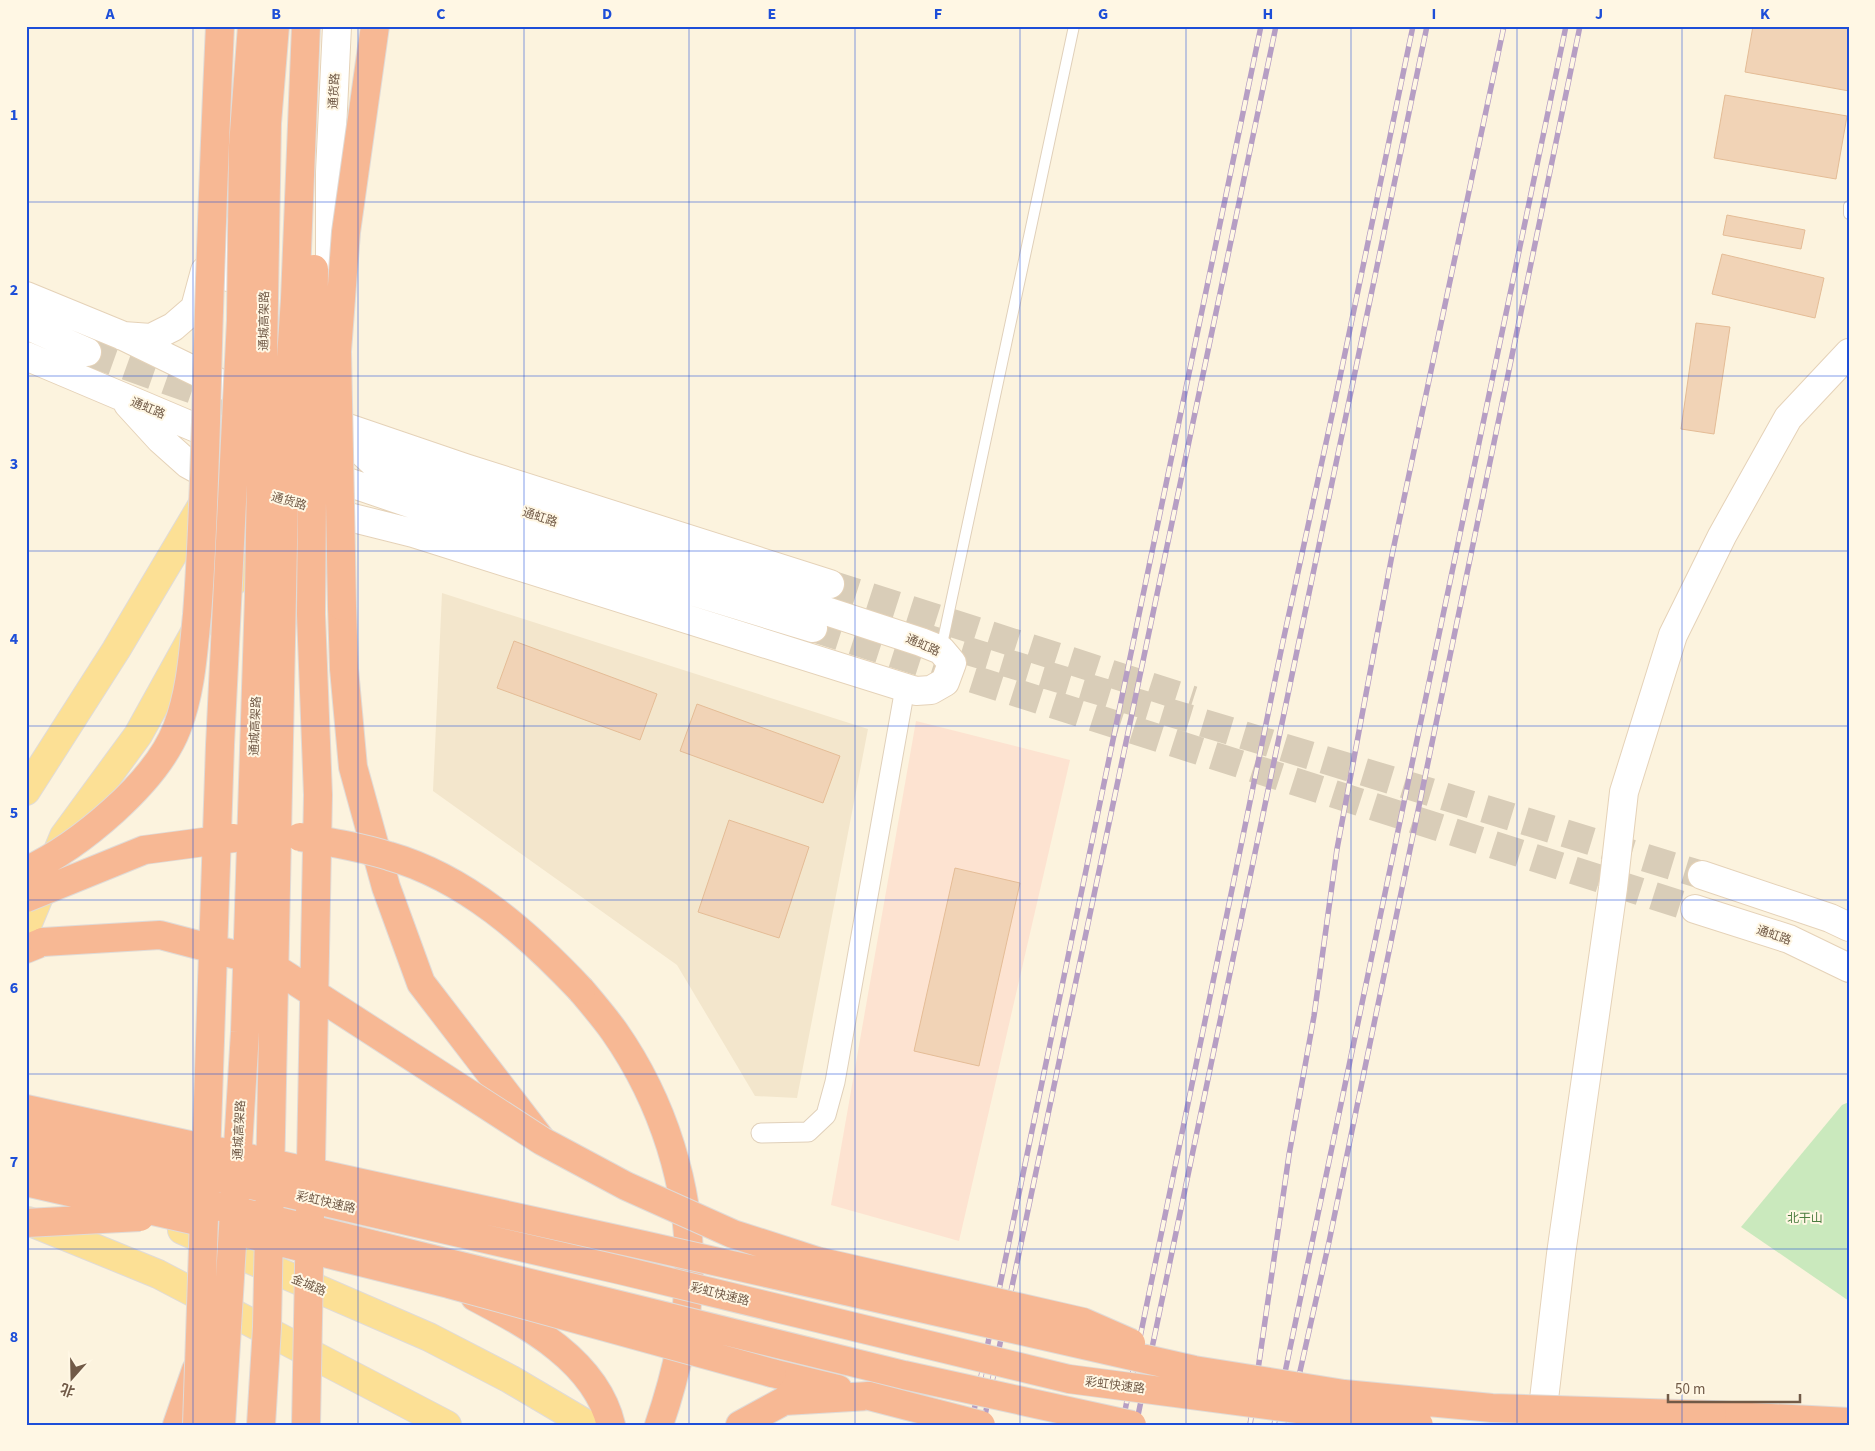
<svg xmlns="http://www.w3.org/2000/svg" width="1875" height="1451" font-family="'Source Sans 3','Noto Sans SC',sans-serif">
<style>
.residential{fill:#f3e6cc}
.commercial{fill:#fde3d1}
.green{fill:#cae9bd}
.building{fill:#f1d3b6;stroke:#e4bc96}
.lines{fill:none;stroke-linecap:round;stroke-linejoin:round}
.secondary-tunnel{stroke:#d9cdb8;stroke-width:28;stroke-dasharray:28 14;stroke-linecap:butt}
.lane-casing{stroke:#e0d0ba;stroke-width:12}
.street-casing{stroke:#e0d0ba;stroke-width:21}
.secondary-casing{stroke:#e5d2b8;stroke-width:30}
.primary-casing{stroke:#e0dbd7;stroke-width:30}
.highway-casing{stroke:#e0dbd7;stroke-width:30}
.lane{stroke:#fff;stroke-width:10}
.street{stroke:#fff;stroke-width:19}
.secondary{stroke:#fff;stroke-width:28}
.primary{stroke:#fce095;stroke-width:28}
.highway{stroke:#f7b894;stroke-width:28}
.rail-casing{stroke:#b69ec4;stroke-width:5.5}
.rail{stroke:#fff7e4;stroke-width:4;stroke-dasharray:11;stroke-linecap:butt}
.highway-bridge-casing{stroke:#e0dbd7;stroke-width:30;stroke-linecap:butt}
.highway-bridge{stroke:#f7b894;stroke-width:28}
.grid{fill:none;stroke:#1d4ed8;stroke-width:1;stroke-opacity:0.55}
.labels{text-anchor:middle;stroke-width:4;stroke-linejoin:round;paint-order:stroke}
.street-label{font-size:12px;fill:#715a47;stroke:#fff7e4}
.park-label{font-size:12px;fill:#4d7d41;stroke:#fff7e4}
.neatline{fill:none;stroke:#1d4ed8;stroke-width:2}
.grid-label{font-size:16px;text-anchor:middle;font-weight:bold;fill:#1d4ed8}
</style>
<rect width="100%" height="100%" fill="#fcf3de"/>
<!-- residential -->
<path class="residential" d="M442 593 868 729 797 1098 755 1096 677 965 433 791Z"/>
<!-- commercial -->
<path class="commercial" d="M916 721 1070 760 959 1241 831 1205Z"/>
<!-- green -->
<path class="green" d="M1849 1102V1301L1741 1227 1842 1105Z"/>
<!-- building -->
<path class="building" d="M1753 26H1849V91L1745 72Z
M1725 95 1847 116 1836 179 1714 158Z
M1727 215 1805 230 1801 249 1723 235Z
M1722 254 1824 278 1815 318 1712 294Z
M1696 323 1730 327 1714 434 1681 429Z
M514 641 657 694 640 740 497 688Z
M697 704 840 756 823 803 680 751Z
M729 820 809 847 779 938 698 912Z
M955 868 1020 883 979 1066 914 1051Z"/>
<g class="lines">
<!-- secondary-tunnel -->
<path class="secondary-tunnel" d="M87 352 258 413
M830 584 1193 700
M813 628 1695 909
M922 637 1702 875"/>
<!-- lane casing -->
<g class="lane-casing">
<path id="lane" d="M1849 206V214
M941 649 1074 26"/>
</g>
<!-- street casing -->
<g class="street-casing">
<path id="street" d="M761 1133 808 1132 826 1115 835 1082 905 688"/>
</g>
<!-- secondary casing -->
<g class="secondary-casing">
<path id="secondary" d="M228 130V277
M26 296 121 335 230 388 258 398
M330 299V172L337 26
M26 325 87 352
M123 336 151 338 173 327 195 308 205 271
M26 356 227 441
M128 404 160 439 188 464 217 480
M339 425 465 468 830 584
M225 435 223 460 217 480 252 490
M318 472 474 525 813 628
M317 509 413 533 916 691 931 690 945 682 952 663 941 650 921 642 374 463 330 422
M1702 875 1830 918 1849 927
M1695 909 1789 939 1849 968
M1541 1425 1561 1254 1613 888 1624 792 1673 635 1722 536 1788 418 1849 353"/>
</g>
<!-- primary casing -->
<g class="primary-casing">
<path id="primary" d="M26 791 116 650 207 497
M26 928 64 836 138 735 215 596 275 548
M28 1221 158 1274 447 1425
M182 1230 429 1337 510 1379 588 1425"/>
</g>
<!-- highway casing -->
<g class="highway-casing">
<path id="highway" d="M342 606 344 669 353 767 386 887 421 983 540 1138
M26 949 43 942
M581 990C592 1003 604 1017 614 1031 663 1101 691 1188 689 1273 688 1323 675 1378 659 1425
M475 1297C528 1325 596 1361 611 1425
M772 1373 838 1389
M1712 1415 1849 1422
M177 1425 196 1370
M740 1425 784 1401 869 1396"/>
</g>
<!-- lane -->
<use href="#lane" class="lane"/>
<!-- street -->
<use href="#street" class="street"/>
<!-- secondary -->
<use href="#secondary" class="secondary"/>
<!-- primary -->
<use href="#primary" class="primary"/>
<!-- highway -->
<use href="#highway" class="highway"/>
<!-- rail casing -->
<g class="rail-casing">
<path id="rail" d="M971 1425 1261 26
M983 1425 1276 26
M1122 1425 1282 646 1334 406 1413 26
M1136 1425 1427 26
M1250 1425 1289 1155 1314 1016 1337 849 1392 555 1504 26
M1274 1425 1566 26
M1288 1425 1329 1242 1580 26"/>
</g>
<!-- rail -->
<use href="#rail" class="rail"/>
<!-- highway-bridge casing -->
<g class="highway-bridge-casing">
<path id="highway-bridge" d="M342 606 337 351 346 232 375 26
M300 837C330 842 360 847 389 856 466 878 528 934 581 990
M26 871C79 846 156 783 177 728 191 691 193 654 197 615 202 550 204 486 206 422 209 290 214 158 220 26
M26 898 144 850 234 838
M43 942 160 935 267 963 542 1141 626 1186 733 1234 817 1261 1083 1322 1131 1343
M26 1109 643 1245 1194 1370 1344 1394 1492 1408 1712 1415
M26 1133 620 1270 1069 1379 1419 1425
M26 1159 904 1375 1132 1425
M26 1182 193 1220
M26 1223 140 1217
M252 1235 449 1284 772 1373
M869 1396 981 1425
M197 1425 220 745 241 320 243 146 252 26
M221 1425 245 1032 259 595 267 123 275 26
M261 1425 267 1327 285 446 295 299 306 26
M306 1425 318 795 311 614 314 269"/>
</g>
<!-- highway-bridge -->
<use href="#highway-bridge" class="highway-bridge"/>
</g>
<!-- grid -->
<path class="grid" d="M193 26V1425M358 26V1425M524 26V1425M689 26V1425M855 26V1425M1020 26V1425M1186 26V1425M1351 26V1425M1517 26V1425M1682 26V1425M26 202H1849M26 376H1849M26 551H1849M26 726H1849M26 900H1849M26 1074H1849M26 1249H1849"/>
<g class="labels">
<!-- street labels -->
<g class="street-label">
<text transform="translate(334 91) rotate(-87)" y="4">通货路</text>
<text transform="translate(264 321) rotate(-89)" y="4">通城高架路</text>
<text transform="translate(148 408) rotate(23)" y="4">通虹路</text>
<text transform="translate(289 501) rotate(16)" y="4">通货路</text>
<text transform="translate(540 517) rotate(18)" y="4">通虹路</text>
<text transform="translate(923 645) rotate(24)" y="4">通虹路</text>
<text transform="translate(255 726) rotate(-88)" y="4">通城高架路</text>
<text transform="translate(1774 935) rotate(19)" y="4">通虹路</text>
<text transform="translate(239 1130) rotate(-87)" y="4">通城高架路</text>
<text transform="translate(326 1202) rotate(13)" y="4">彩虹快速路</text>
<text transform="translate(309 1285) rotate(23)" y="4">金城路</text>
<text transform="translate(720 1294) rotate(14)" y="4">彩虹快速路</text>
<text transform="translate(1115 1385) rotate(7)" y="4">彩虹快速路</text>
</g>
<!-- park labels -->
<g class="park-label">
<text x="1805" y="1222">北干山</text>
</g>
</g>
<!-- border -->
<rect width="1875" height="1451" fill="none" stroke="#fff7e4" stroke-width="55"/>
<!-- north arrow -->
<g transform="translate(72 1378) rotate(200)" stroke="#fff7e4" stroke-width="4" paint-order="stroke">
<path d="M0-4L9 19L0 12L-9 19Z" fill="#715a47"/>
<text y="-8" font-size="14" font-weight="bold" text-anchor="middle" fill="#715a47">北</text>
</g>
<!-- scale -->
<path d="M1668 1394v8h132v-8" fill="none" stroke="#715a47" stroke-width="2.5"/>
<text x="1675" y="1394" font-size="15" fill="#715a47" stroke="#fff7e4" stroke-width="4" paint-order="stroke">50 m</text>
<rect x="28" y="28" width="1820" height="1396" class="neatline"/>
<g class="grid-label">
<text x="110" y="19">A</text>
<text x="276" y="19">B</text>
<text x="441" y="19">C</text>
<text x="607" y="19">D</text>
<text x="772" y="19">E</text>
<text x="938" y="19">F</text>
<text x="1103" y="19">G</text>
<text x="1268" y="19">H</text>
<text x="1434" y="19">I</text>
<text x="1599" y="19">J</text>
<text x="1765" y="19">K</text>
<text x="14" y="120">1</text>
<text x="14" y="295">2</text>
<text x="14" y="469">3</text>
<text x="14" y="644">4</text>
<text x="14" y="818">5</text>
<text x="14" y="993">6</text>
<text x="14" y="1167">7</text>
<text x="14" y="1342">8</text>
</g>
</svg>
